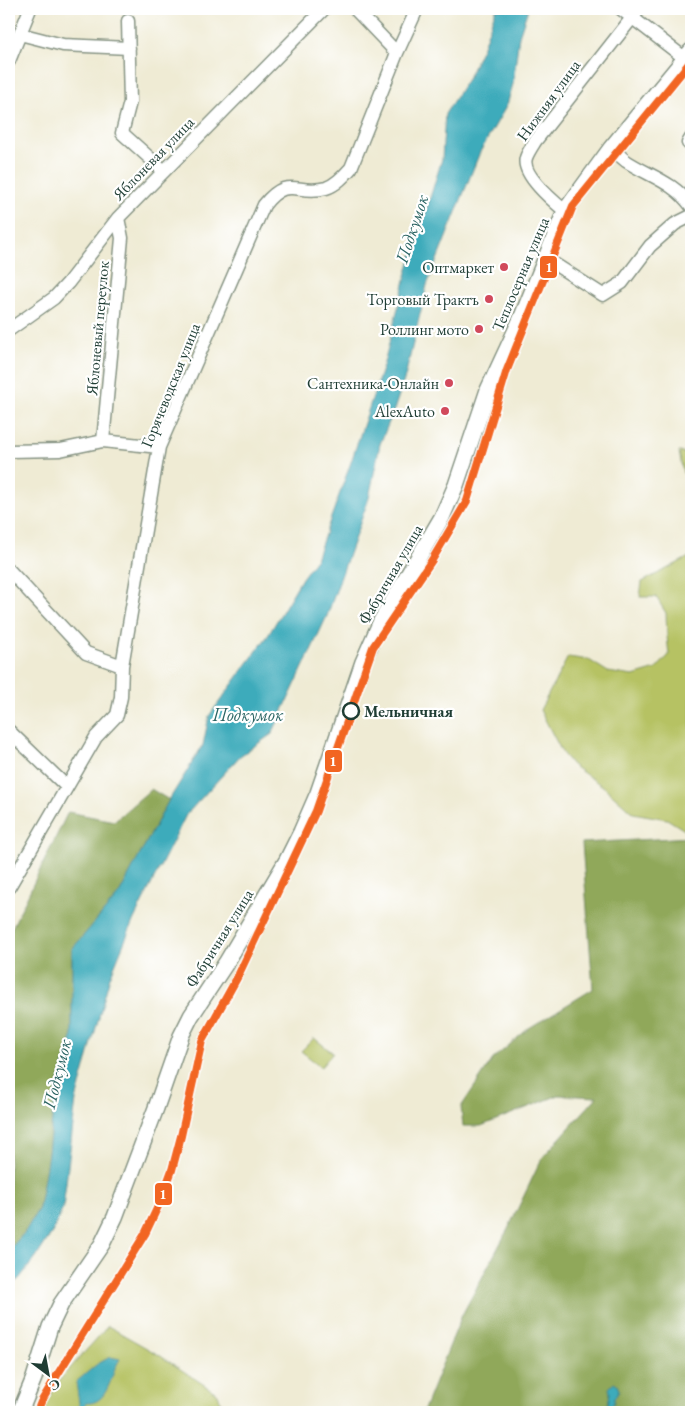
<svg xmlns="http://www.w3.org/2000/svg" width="700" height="1421" font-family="'EB Garamond',serif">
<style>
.green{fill:#b6c264;stroke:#6a804c}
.forest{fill:#90a85a;stroke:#587247}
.water{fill:#3dabbb;stroke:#2e7478}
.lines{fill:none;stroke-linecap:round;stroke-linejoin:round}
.minor-casing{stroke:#879484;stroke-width:15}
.major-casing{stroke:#879484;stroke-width:18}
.minor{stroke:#fff;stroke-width:12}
.major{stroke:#fff;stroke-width:15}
.tram-1-casing{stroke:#fff;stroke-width:11}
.tram-1{stroke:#f26522;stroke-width:8}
.poi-dot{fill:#d1495b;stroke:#fff;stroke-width:2}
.stop-dot{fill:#fff;stroke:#1f3d34;stroke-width:2.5}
.labels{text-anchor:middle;stroke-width:4.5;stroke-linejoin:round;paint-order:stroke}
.street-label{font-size:16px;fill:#1f3d34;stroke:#fff}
.poi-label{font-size:16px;fill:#1f3d34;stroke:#fff;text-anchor:end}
.stop-label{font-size:16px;font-weight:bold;fill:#1f3d34;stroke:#fff;text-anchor:start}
.water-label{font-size:18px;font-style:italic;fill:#2a6463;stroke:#fff}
.line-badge{stroke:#fff;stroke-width:2}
.badge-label{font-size:14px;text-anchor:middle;font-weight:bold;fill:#fff}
</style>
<rect width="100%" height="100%" fill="#fff"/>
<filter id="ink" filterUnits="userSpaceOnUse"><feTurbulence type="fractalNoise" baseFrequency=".02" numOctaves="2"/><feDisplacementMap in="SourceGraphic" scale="10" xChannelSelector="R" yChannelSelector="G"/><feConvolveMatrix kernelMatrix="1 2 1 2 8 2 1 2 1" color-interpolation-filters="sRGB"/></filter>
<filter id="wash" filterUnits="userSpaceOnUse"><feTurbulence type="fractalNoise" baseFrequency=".0096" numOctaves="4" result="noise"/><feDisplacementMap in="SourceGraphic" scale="20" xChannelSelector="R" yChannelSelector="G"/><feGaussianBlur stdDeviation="1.12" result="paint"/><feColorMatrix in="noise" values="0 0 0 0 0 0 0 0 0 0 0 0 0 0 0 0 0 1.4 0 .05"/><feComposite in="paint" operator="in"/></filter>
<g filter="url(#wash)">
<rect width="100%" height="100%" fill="#efebd4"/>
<!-- green -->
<path class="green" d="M679 452 691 454V481L683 473Z
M691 556V834L667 819 633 813 604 787 572 765 563 754 540 710 568 657 589 660 608 672 633 676 656 669 669 655 667 636 666 613 656 597H640L642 582Z
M314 1038 333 1053 321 1067 301 1051Z
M108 1326 159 1355 218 1394 224 1412H42L56 1384Z"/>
<!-- forest -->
<path class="forest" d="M151 789 169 800 119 894 72 949V1038L55 1096 47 1161 39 1208 25 1232 9 1250V934L68 812 114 821Z
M691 837V1412H423L462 1315 508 1229 542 1158 597 1097 559 1095 481 1126H463L461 1107 493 1059 529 1028 593 989 582 843Z"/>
<!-- water -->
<path class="water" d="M496 9H528L519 36 513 84 507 105 480 152 427 285 405 377 394 410 380 444 369 498 327 616 272 734 240 756 186 815 134 919 110 977 76 1100 63 1208 53 1231 39 1253 19 1279 9 1286V1250L25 1232 39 1208 47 1161 55 1096 72 1038V949L119 894 169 800 203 745 209 716 269 634 302 578 316 559 350 465 384 363 407 272 442 159 445 114 469 76 483 46Z
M110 1357 120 1359C110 1374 109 1405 86 1403L82 1410H80L76 1382 96 1365Z
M614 1383 617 1385 619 1390 614 1398V1403L610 1407 608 1404 610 1393 609 1388Z"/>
</g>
<g filter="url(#ink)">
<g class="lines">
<!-- minor casing -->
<g class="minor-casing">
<path id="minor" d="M355 9 397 53
M621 9 691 63
M128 21 130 102 122 133 163 170
M20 34 63 45 129 48
M9 61 30 9
M688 143 691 138
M611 148C616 152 621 157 626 161 649 176 674 182 691 206
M565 211C553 201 521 174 526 158 528 152 533 145 536 140L639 9
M545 258 603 295 622 283 650 246 675 224 691 216
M9 330 54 298 68 283 118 218 324 9
M103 441 122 238 118 218
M9 451 60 450 103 441 159 447
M9 570 86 653 122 666
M9 731 67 787
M9 887 96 737 117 715 121 697 122 666 159 447 264 205C289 174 297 196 326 188 336 185 344 176 351 168L397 53 417 9"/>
</g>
<!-- major casing -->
<g class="major-casing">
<path id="major" d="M20 1412 34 1378 50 1327 61 1304 102 1244 115 1217 156 1108 181 1036 191 1016 226 963 287 860 301 832 318 793 363 662 381 621 442 517 456 485 488 390 521 319 565 211 611 148 691 51"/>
</g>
<!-- minor -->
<use href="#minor" class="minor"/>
<!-- major -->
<use href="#major" class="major"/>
<!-- tram-1 casing -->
<g class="tram-1-casing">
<path id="tram-1" d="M37 1412 41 1402 59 1372 145 1234 161 1200 172 1170 181 1136 202 1041 237 978 316 811 373 647 432 560 467 501 507 370 573 206 691 61"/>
</g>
<!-- tram-1 -->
<use href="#tram-1" class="tram-1"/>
</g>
</g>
<!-- markers -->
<g class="poi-dot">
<circle cx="504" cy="267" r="5"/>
<circle cx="489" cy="299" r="5"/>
<circle cx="479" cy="329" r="5"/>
<circle cx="449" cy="383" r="5"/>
<circle cx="445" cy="411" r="5"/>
</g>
<circle class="stop-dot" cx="351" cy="711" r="8"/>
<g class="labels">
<!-- street labels -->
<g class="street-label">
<text transform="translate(548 100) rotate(-54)" y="6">Нижняя улица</text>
<text transform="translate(153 158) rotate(-46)" y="6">Яблоневая улица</text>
<text transform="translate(520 274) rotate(-67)" y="6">Теплосерная улица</text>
<text transform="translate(97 328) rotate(-85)" y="6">Яблоневый переулок</text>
<text transform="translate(170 385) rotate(-68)" y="6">Горячеводская улица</text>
<text transform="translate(390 574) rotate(-60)" y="6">Фабричная улица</text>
<text transform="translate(219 938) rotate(-58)" y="6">Фабричная улица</text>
</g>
<!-- poi labels -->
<g class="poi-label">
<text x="494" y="273">Оптмаркет</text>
<text x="479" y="305">Торговый Трактъ</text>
<text x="469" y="335">Роллинг мото</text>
<text x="439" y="389">Сантехника-Онлайн</text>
<text x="435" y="417">AlexAuto</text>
</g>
<!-- stop labels -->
<g class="stop-label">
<text x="364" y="717">Мельничная</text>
</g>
<!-- water labels -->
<g class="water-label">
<text transform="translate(412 229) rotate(-72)" y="6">Подкумок</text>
<text x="248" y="721">Подкумок</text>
<text transform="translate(57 1074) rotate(-76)" y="6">Подкумок</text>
</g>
</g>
<g class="line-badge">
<rect x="539" y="255" width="19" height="24" rx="5" fill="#f26522"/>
<rect x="324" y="749" width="19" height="24" rx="5" fill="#f26522"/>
<rect x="154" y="1182" width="19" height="24" rx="5" fill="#f26522"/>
</g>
<g class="badge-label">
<text x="549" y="272">1</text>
<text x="333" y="766">1</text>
<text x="163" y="1199">1</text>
</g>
<!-- margin -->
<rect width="700" height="1421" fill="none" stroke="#fff" stroke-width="30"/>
<!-- north arrow -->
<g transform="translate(48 1374) rotate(148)" stroke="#ffffff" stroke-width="4" paint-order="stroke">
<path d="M0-4L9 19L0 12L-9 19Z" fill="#1f3d34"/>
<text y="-8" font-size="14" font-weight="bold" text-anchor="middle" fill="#1f3d34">С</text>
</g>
</svg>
